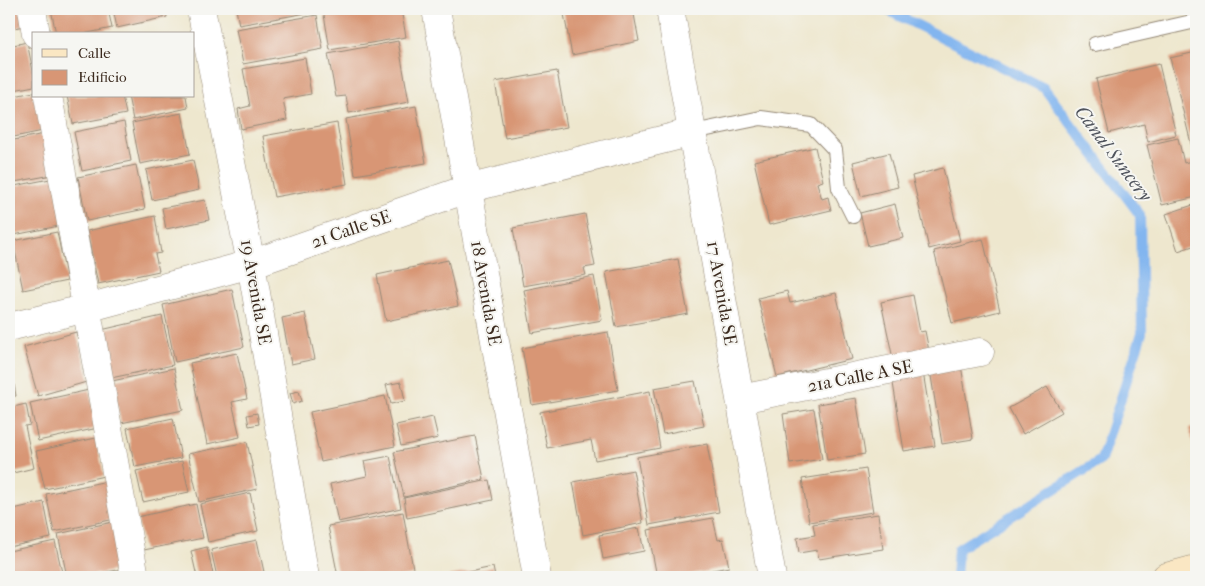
<svg xmlns="http://www.w3.org/2000/svg" width="1205" height="586" font-family="'IM FELL French Canon',serif">
<style>
.lines{fill:none;stroke-linecap:round;stroke-linejoin:round}
.stream{stroke:#82b5ef;stroke-width:10}
.building{fill:#d89675}
.lane-casing{stroke:#948876;stroke-width:16}
.street-casing{stroke:#948876;stroke-width:29}
.secondary-casing{stroke:#948876;stroke-width:29}
.lane{stroke:#fff;stroke-width:14}
.street{stroke:#fff;stroke-width:28}
.secondary{stroke:#fae7c3;stroke-width:28}
.labels{text-anchor:middle;stroke-width:4;stroke-linejoin:round;paint-order:stroke}
.street-label{font-size:18px;fill:#3b2a1e;stroke:#f6f6f2}
.water-label{font-size:19px;font-style:italic;fill:#50545d;stroke:#f6f6f2}
</style>
<rect width="100%" height="100%" fill="#f6f6f2"/>
<filter id="ink" filterUnits="userSpaceOnUse"><feTurbulence type="fractalNoise" baseFrequency=".02" numOctaves="2"/><feDisplacementMap in="SourceGraphic" scale="10" xChannelSelector="R" yChannelSelector="G"/><feConvolveMatrix kernelMatrix="1 2 1 2 8 2 1 2 1" color-interpolation-filters="sRGB"/></filter>
<filter id="wash" filterUnits="userSpaceOnUse"><feTurbulence type="fractalNoise" baseFrequency=".0096" numOctaves="4" result="noise"/><feDisplacementMap in="SourceGraphic" scale="20" xChannelSelector="R" yChannelSelector="G"/><feGaussianBlur stdDeviation="1.12" result="paint"/><feColorMatrix in="noise" values="0 0 0 0 0 0 0 0 0 0 0 0 0 0 0 0 0 1.4 0 .05"/><feComposite in="paint" operator="in"/></filter>
<g filter="url(#wash)">
<rect width="100%" height="100%" fill="#eee7ce"/>
<g class="lines">
<!-- stream -->
<path class="stream" d="M885 9 1044 88 1140 215 1142 333 1101 460 958 549 956 577"/>
</g>
<g id="blocks">
<!-- building -->
<path class="building" d="M9 9H21L24 26 9 29Z
M51 9H108L112 28 83 34H56Z
M113 9H166L167 17 117 28Z
M236 9H318V11L239 25Z
M323 9H401L406 37 330 50Z
M563 9H633L639 41 572 55Z
M317 15 323 49 243 64 236 29Z
M398 41 409 102 349 113 346 96 336 97 328 54Z
M27 42 34 76V86L9 91V46Z
M1196 52V197L1162 205 1147 145 1178 138 1184 163 1195 160 1170 58Z
M305 58 311 94 283 99 287 120 241 129 238 109 250 106 243 69Z
M1159 64 1176 135 1148 142 1144 124 1109 133 1096 79Z
M557 71 567 127 505 138 495 82Z
M34 92V96H36L43 131 9 138V97Z
M67 96H122L126 114 73 124Z
M128 96H186L188 108 133 120Z
M416 106 426 163 355 175 346 119Z
M182 113 190 154 140 164 132 123Z
M124 122 131 161 82 171 74 132Z
M337 123 347 184 274 197 263 136Z
M44 134 52 175 9 183V141Z
M815 147 823 181 817 183 822 199 828 197 831 210 769 225 754 161Z
M889 153 898 187 861 196 853 162Z
M193 160 199 190 152 200 146 170Z
M136 165 145 209 87 221 78 177Z
M943 168 960 241 929 249 912 176Z
M55 178 64 225 9 236V187Z
M205 200 209 220 166 229 162 208Z
M895 204 903 238 868 246 860 213Z
M1196 204V245L1178 251 1166 214Z
M585 214 595 266 584 268 586 275 523 286 513 228Z
M155 216 161 253 155 254 159 271 98 284 87 231Z
M57 232 67 281 23 290 13 241Z
M983 239 1000 311 952 323 934 251Z
M678 259 688 314 616 327 606 272Z
M448 260 458 306 386 321 377 275Z
M594 276 602 320 532 333 524 290Z
M232 289 244 347 175 362 163 305Z
M787 291 790 303 836 293 852 359 777 377 758 298Z
M913 295 920 332 925 331 929 351 893 359 881 302Z
M305 313 315 359 291 364 282 318Z
M162 316 173 365 111 378 101 330Z
M76 332 90 381 38 396 24 347Z
M608 332 618 390 532 405 522 348Z
M237 353 247 399 232 402 240 437 207 444 190 363Z
M961 365 973 439 942 444 930 370Z
M174 368 183 410 121 423 112 381Z
M9 372H12L16 396 9 397Z
M923 372 935 446 904 451 892 377Z
M695 381 704 426 663 434 654 388Z
M401 382 405 401 391 404 386 385Z
M1047 387 1062 412 1023 434 1009 408Z
M89 390 98 428 38 441 30 403Z
M299 391 302 401 293 404 290 393Z
M650 391 660 448 595 460 591 440 547 448 540 412Z
M385 396 395 446 321 462 310 412Z
M856 398 865 454 827 460 818 404Z
M26 404 30 425 25 426 34 468 9 474V408Z
M814 409 822 459 790 464 783 414Z
M257 413 259 424 249 426 247 415Z
M433 417 438 438 401 446 396 425Z
M173 418 181 458 135 467 127 428Z
M1196 426V456L1189 428Z
M475 436 484 479 404 497 394 452Z
M96 438 104 476 45 489 36 451Z
M247 442 257 489 199 502 188 454Z
M707 444 719 512 649 525 637 457Z
M390 456 401 508 338 522 330 484 367 476 364 461Z
M182 461 189 492 143 502 136 471Z
M866 469 873 512 809 522 802 479Z
M633 470 643 523 583 535 573 482Z
M489 480 493 500 407 518 404 498Z
M107 481 115 519 54 532 46 494Z
M250 493 258 531 208 542 200 504Z
M44 502 51 538 9 547V510Z
M196 504 203 538 144 550 137 517Z
M403 512 414 574 397 577H338L328 526Z
M878 514 883 549 819 559 817 550 799 553 797 538 815 535 813 524Z
M713 518 718 540 723 539 729 567 676 577H657L648 530Z
M117 521 127 568 83 577H67L58 534Z
M639 528 644 551 603 559 599 535Z
M257 540 264 572 239 577H217L211 550Z
M55 541 63 577H9V551Z
M207 547 213 574 197 577 191 551Z
M493 567 495 577H449V576Z"/>
</g>
</g>
<g filter="url(#ink)">
<use href="#blocks" fill-opacity="0" stroke="#948876" stroke-width="1"/>
<g class="lines">
<!-- lane casing -->
<g class="lane-casing">
<path id="lane" d="M1095 44 1196 21
M693 132 761 118 811 125 835 150 839 188 853 216"/>
</g>
<!-- street casing -->
<g class="street-casing">
<path id="street" d="M32 9 36 34
M201 9 251 264 305 577
M436 9 537 577
M670 9 772 577
M48 96 135 577
M9 327 87 308 251 264 467 189 693 132
M740 399 980 352"/>
</g>
<!-- secondary casing -->
<g class="secondary-casing">
<path id="secondary" d="M1166 577 1196 569"/>
</g>
<!-- lane -->
<use href="#lane" class="lane"/>
<!-- street -->
<use href="#street" class="street"/>
<!-- secondary -->
<use href="#secondary" class="secondary"/>
</g>
</g>
<g class="labels">
<!-- street labels -->
<g class="street-label">
<text transform="translate(351 229) rotate(-19)" y="6">21 Calle SE</text>
<text transform="translate(256 292) rotate(80)" y="6">19 Avenida SE</text>
<text transform="translate(486 293) rotate(80)" y="6">18 Avenida SE</text>
<text transform="translate(722 293) rotate(80)" y="6">17 Avenida SE</text>
<text transform="translate(860 376) rotate(-11)" y="6">21a Calle A SE</text>
</g>
<!-- water labels -->
<g class="water-label">
<text transform="translate(1114 153) rotate(53)" y="7">Canal Suncery</text>
</g>
</g>
<!-- margin -->
<rect width="1205" height="586" fill="none" stroke="#f6f6f2" stroke-width="30"/>
<!-- legend -->
<rect x="32" y="32" width="162" height="65" fill="#f6f6f2" stroke="#aba49d"/>
<rect x="42" y="49" width="25" height="8" fill="#fae7c3" stroke="#aba49d"/>
<text x="78" y="58" font-size="15" fill="#3b2a1e">Calle</text>
<rect x="42" y="70" width="25" height="15" fill="#d89675" stroke="#aba49d"/>
<text x="78" y="82" font-size="15" fill="#3b2a1e">Edificio</text>
</svg>
